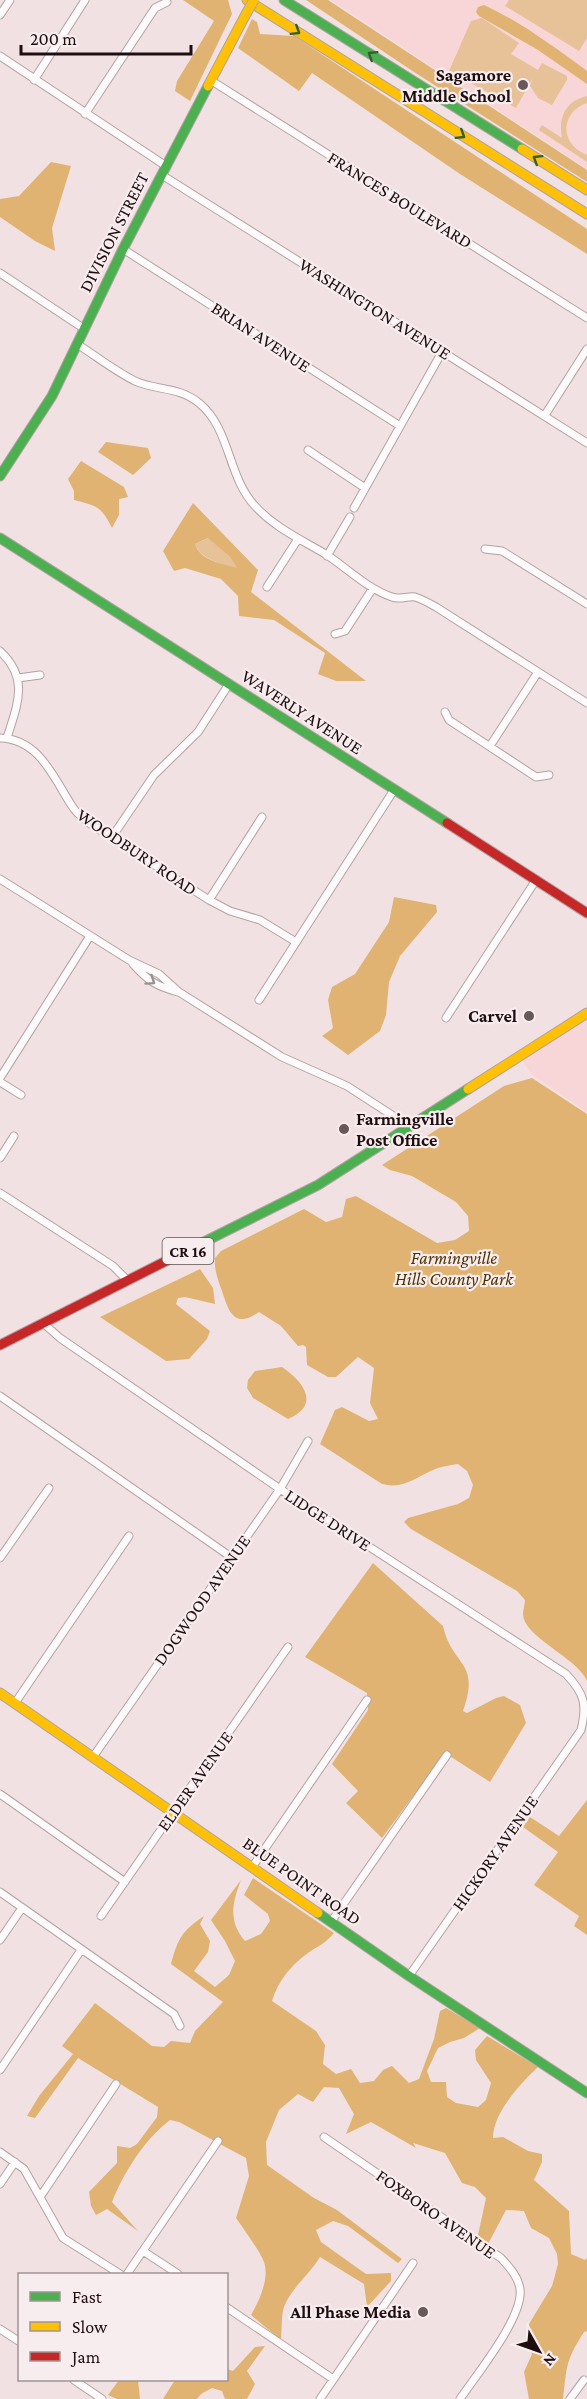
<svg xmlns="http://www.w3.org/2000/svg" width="587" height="2399" font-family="'Crimson Pro',serif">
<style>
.built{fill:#f8d6d8}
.green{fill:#e7c197}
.forest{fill:#e0b373;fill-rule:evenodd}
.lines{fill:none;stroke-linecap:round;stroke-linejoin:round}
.street-casing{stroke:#b2a2a3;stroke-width:9}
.fast-casing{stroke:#b2a2a3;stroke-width:11}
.slow-casing{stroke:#b2a2a3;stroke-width:11}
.jam-casing{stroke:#b2a2a3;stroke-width:11}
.street{stroke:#fdfafb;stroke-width:7}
.fast{stroke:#4caf50;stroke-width:9}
.slow{stroke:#ffc107;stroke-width:9}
.jam{stroke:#c62828;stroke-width:9}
.slow-bridge-casing{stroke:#b2a2a3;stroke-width:11;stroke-linecap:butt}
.slow-bridge{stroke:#ffc107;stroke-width:9}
.oneway{stroke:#365e30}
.oneway2{stroke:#999091}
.poi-dot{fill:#69585a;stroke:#f8edee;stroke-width:2}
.labels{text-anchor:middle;stroke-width:4.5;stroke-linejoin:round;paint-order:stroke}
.shield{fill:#f8edee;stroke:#605153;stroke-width:1.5}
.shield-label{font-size:16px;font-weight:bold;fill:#1f0e10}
.poi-label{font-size:18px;font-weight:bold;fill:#1f0e10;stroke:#f8edee;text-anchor:end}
.street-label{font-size:18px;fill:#1f0e10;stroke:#f8edee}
.park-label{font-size:18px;font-style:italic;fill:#4d3204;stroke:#f8edee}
</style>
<rect width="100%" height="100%" fill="#f2e1e2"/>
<!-- built -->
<path class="built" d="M331 0H587V169Z
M587 1013V1112L531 1074 520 1057Z"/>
<!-- green -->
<path class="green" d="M509 0H587V38L579 51 505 6Z
M482 18 519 43 511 54 538 70 542 63 567 76V80L552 105 538 98 530 86 533 78 516 108 449 71 471 21Z
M587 96V103C570 108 560 127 571 143 575 149 581 152 587 155V162L539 130 542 125 562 138C558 118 565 101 587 96Z
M209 538 230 557 238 569C223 563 201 561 195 544Z"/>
<!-- forest -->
<path class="forest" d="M183 0H228L232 14 190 101 175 91 177 81 214 21Z
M306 0H328L587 170V182L414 72Z
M484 5C521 22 554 47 587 71V84L538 50 479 16 476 12 478 7Z
M252 19 257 22 260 34 294 36 587 229V254L460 174 312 73 299 91 238 48Z
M51 162 71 166 52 228 55 251 35 241 0 217V199L19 196Z
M106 442 148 448 151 458 133 475 98 452Z
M81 461 124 487 128 497 119 499V515L112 528C101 506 97 506 74 500V491L68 479Z
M193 503 258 570 251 592 366 681H336L318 674 325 653 274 620 239 616 238 596 221 579 185 568 174 571 163 551ZM208 538 230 557 237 568C222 563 200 561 195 544Z
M394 897 436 905 437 912 400 956 389 982 386 1015 380 1031 348 1055 322 1036 333 1028 328 1000 332 987 355 974 389 922Z
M532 1078 587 1114V1681C578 1658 523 1637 523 1614 523 1609 525 1604 525 1600L517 1591 411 1529 404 1522 408 1518 458 1504 469 1498 473 1485 467 1471 458 1464C451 1465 444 1466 438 1468 418 1475 405 1490 382 1484L320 1444 335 1410 342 1407 369 1421 378 1419 370 1403 374 1368 358 1357 336 1377H328L307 1365 306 1347 303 1345 298 1346 281 1326 259 1312C235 1329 229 1313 222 1291 218 1280 214 1270 215 1258L221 1251 304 1209 326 1222 342 1217 346 1199 356 1196 437 1243 455 1240 469 1231 468 1216 456 1202 412 1176 390 1170 382 1165 504 1086Z
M200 1269 213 1288 215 1304 185 1297 178 1298 176 1304 210 1331 207 1339 189 1359 166 1361 100 1317Z
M282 1367C304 1382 321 1405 288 1419L253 1398 247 1388 248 1380 255 1371Z
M373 1563 443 1626C452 1667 481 1660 463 1711L467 1713 496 1698 504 1696 520 1705 526 1723 490 1782 445 1753 382 1838 346 1803 358 1791 332 1764 368 1710 367 1693 305 1657Z
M587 1800V1935L574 1926 579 1916 534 1885 558 1852 523 1827 530 1817 559 1836Z
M253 1878 334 1933C326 1943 318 1946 308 1953 291 1965 278 1981 272 2001L316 2031 325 2045 323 2064 336 2074 351 2069 360 2083 374 2081 383 2070 392 2066 409 2083 419 2079 434 2039 440 2011 446 2008 480 2028 464 2038 450 2042 438 2048 427 2071 431 2082H446L447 2097 456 2103 478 2107 486 2100 491 2083 476 2060 475 2050 487 2036 538 2067C520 2084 493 2113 493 2138L503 2137 528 2151 542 2154V2162L534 2180 569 2211 571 2254 585 2260 587 2258V2331L584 2332C565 2361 567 2367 563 2399H529L524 2372 532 2354 527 2336 529 2324 552 2286 558 2264 557 2254 549 2238 531 2228 524 2211 506 2210 488 2244 478 2235 486 2198 475 2187 462 2183 445 2153 413 2143 416 2148 371 2122 346 2134 354 2114 339 2088 324 2087 313 2102 298 2094 279 2110 266 2142 267 2165 314 2198 337 2210 402 2259 398 2263 348 2226 333 2221 316 2230 321 2242 366 2274 391 2273V2281L367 2307 364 2284 320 2257C310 2274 291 2288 284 2307 281 2316 282 2330 281 2340L251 2315C259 2301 268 2282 265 2266 264 2256 242 2227 236 2218L249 2176 246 2158 179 2122 170 2120C144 2140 124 2172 112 2202L138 2231 107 2209 96 2215 91 2206 89 2192 117 2163V2146L130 2148 137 2144 157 2117 158 2107 78 2058 35 2118 27 2116 39 2096 73 2054 62 2046 95 2003 152 2046 164 2047 171 2041 190 2043 195 2031 223 2002 171 1964C178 1938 182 1931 204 1916L200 1924 210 1941 208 1952 194 1971 215 1987 229 1975 235 1961 225 1941 211 1920 241 1880C232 1903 228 1921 245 1941L261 1934 270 1921 268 1914 244 1895Z
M265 2346 247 2371 255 2384 247 2399H225L222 2391 212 2388 201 2394 197 2399H163L175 2380H226L227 2369 233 2371 255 2347Z
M119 2380H138L140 2399H117L108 2395Z"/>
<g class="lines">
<!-- street casing -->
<g class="street-casing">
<path id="street" d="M0 15 10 0
M0 56 166 166
M34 80 85 0
M212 81 587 318
M85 114 155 8 167 2
M162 175 587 443
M123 249 400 426
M0 273 83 328
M77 344C96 356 115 371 135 381 157 391 178 386 199 403 231 429 227 476 255 506 275 528 302 540 327 555 348 569 368 589 392 597 400 600 407 596 415 597 422 599 429 603 436 607L587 703
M545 415 587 349
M308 450 365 488
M354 508 442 352
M485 549 502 551 587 604
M327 556 350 517
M267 587 298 539
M335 634 345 631 373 588
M0 651C30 679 17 705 7 738
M18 678 40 675
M445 712 449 720 536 777 549 775
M0 738C40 739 54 779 72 806 76 813 83 818 89 823L209 900 230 911 260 920 296 942
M490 746 538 672
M112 837 154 775 198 732 229 684
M0 879 129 960 159 974 179 992 282 1057 347 1086 398 1119 408 1129
M209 900 262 817
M133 964C148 981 156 986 178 992
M259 1000 394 790
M446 1018 536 880
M0 1078 90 936
M0 1082 21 1095
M0 1158 14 1136
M0 1193 113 1266 128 1281
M43 1323 60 1338 280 1489 566 1674C585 1694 587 1705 581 1730L409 1976
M0 1396 231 1557
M0 1558 49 1488
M15 1703 129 1536
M93 1757 280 1489 308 1441
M0 1794 125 1882
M253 1866 367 1700
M0 1892 174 2014 180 2026
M101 1916 288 1647
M331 1922 447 1755
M0 1940 22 1908
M0 2070 81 1950
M324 2137 501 2258C509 2267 518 2276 520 2289 524 2317 476 2375 460 2399
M0 2152 24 2169 63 2238 120 2274
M0 2184 15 2162
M40 2197 116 2084
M143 2251 178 2274
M127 2274 218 2141
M226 2307 333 2379
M0 2329 20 2342
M74 2380 102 2399
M320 2399 413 2263
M570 2399 584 2380"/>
</g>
<!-- fast casing -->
<g class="fast-casing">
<path id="fast" d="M284 0 522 149
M0 476 52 396 123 249 208 86
M0 538 447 823
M170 1259 318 1185 468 1089
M318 1913 409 1976 587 2093"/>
</g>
<!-- slow casing -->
<g class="slow-casing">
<path id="slow" d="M247 0 587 214
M208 86 246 14
M522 149 587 190
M468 1089 587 1013
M0 1693 318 1913"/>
</g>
<!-- jam casing -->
<g class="jam-casing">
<path id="jam" d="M447 823 587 913
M0 1345 170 1259"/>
</g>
<!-- street -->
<use href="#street" class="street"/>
<!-- fast -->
<use href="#fast" class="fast"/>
<!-- slow -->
<use href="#slow" class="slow"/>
<!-- jam -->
<use href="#jam" class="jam"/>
<!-- slow-bridge casing -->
<g class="slow-bridge-casing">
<path id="slow-bridge" d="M246 14 254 0"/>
</g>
<!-- slow-bridge -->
<use href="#slow-bridge" class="slow-bridge"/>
</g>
<!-- one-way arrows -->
<defs><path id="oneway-chevron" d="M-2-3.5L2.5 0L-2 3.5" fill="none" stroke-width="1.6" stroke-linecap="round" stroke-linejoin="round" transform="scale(1.5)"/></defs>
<g class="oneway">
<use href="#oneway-chevron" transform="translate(296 31) rotate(32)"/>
<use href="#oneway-chevron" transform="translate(372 55) rotate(-148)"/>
<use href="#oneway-chevron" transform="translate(461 135) rotate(32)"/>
<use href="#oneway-chevron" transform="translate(537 159) rotate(-148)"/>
</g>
<use class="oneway2" href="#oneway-chevron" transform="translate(151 981) rotate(35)"/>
<!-- markers -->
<g class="poi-dot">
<circle cx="523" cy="85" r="6"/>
<circle cx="529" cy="1016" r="6"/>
<circle cx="344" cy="1129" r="6"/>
<circle cx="423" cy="2312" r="6"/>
</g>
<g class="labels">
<!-- shield labels -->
<rect class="shield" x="162.5" y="1238" width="51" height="26" rx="4.5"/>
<g class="shield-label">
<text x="188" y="1257">CR 16</text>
</g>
<!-- poi labels -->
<g class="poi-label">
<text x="511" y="81">Sagamore<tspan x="511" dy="21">Middle School</tspan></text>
<text x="517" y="1022">Carvel</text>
<text x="356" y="1125" text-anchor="start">Farmingville<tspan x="356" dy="21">Post Office</tspan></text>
<text x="411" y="2318">All Phase Media</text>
</g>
<!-- street labels -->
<g class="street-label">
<text transform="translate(400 200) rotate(32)" y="6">FRANCES BOULEVARD</text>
<text transform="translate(114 232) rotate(-63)" y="6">DIVISION STREET</text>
<text transform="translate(375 309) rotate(32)" y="6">WASHINGTON AVENUE</text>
<text transform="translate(261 337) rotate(33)" y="6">BRIAN AVENUE</text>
<text transform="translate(302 712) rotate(33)" y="6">WAVERLY AVENUE</text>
<text transform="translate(137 852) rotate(34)" y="6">WOODBURY ROAD</text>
<text transform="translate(328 1520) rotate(33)" y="6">LIDGE DRIVE</text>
<text transform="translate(202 1600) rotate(-55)" y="6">DOGWOOD AVENUE</text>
<text transform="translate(195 1781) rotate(-55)" y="6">ELDER AVENUE</text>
<text transform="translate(495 1853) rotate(-55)" y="6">HICKORY AVENUE</text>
<text transform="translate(302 1881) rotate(35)" y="6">BLUE POINT ROAD</text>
<text transform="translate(436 2214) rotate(35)" y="6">FOXBORO AVENUE</text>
</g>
<!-- park labels -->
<g class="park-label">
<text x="454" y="1264">Farmingville<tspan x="454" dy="21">Hills County Park</tspan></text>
</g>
</g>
<!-- legend -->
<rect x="18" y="2273" width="210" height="108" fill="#f8edee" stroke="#a19495" stroke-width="1.5"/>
<rect x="30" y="2292" width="30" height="9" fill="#4caf50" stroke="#a19495" stroke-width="1.5"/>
<text x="72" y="2303" font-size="18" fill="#1f0e10">Fast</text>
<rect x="30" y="2322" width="30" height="9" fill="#ffc107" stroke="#a19495" stroke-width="1.5"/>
<text x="72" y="2333" font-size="18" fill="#1f0e10">Slow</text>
<rect x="30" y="2352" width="30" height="9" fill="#c62828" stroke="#a19495" stroke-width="1.5"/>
<text x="72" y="2363" font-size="18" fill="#1f0e10">Jam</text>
<!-- north arrow -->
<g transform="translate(539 2351) rotate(130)" stroke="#f8edee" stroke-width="4.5" paint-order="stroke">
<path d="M0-4.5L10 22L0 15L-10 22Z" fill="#1f0e10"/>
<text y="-9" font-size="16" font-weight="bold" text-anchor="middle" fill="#1f0e10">N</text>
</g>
<!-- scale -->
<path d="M21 45v9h170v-9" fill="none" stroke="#1f0e10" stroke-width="3"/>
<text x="30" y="45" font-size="18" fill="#1f0e10" stroke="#f8edee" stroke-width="4.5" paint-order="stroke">200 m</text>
</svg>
